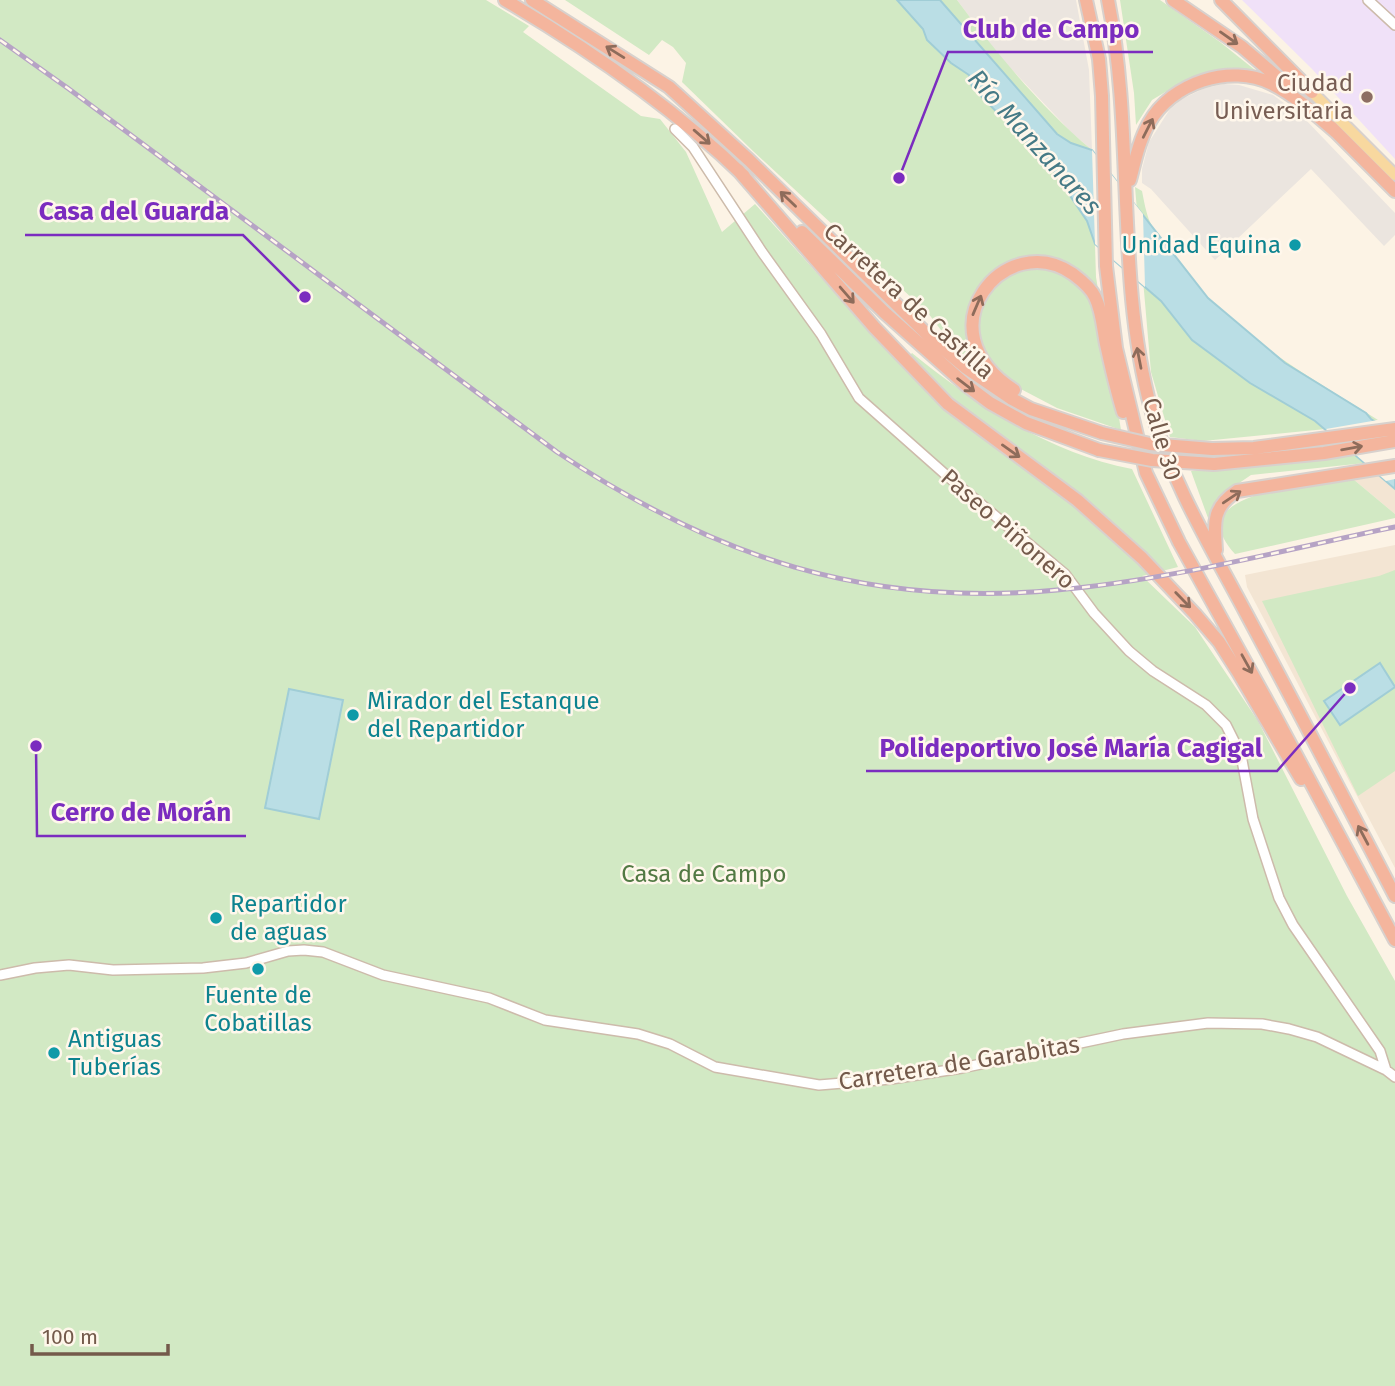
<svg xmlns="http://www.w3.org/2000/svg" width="1395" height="1386" font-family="'Fira Sans',sans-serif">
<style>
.residential{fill:#f3e5d3}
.industrial{fill:#ebe5df}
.education{fill:#f0e1f8}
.green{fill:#d2e9c4}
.water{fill:#badee5;stroke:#a0cdd6;stroke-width:2}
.pier{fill:#fcf3e5}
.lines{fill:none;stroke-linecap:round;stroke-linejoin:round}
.minor-casing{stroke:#cdbbab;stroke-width:12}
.major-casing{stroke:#d8d1cd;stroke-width:14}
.highway-casing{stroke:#d8d1cd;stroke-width:16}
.minor{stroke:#fff;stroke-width:9}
.major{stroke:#f8d89f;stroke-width:10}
.highway{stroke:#f4b59d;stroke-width:12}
.rail-casing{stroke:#b6a3c5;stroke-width:5}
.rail{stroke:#fff7eb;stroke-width:2.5;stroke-dasharray:8;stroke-linecap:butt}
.highway-bridge-casing{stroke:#d8d1cd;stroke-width:16;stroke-linecap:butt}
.highway-bridge{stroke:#f4b59d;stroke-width:12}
.oneway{stroke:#8e6c5b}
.education-dot{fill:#8d6e63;stroke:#fff7eb;stroke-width:2.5}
.culture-dot{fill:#0f9aa8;stroke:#fff7eb;stroke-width:2.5}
.labels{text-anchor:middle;stroke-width:5;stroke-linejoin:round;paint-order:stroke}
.education-label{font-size:24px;fill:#785e54;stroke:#fff7eb;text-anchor:end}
.culture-label{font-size:24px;fill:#0d838f;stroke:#fff7eb;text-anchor:start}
.street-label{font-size:24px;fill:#745a4b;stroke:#fff7eb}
.park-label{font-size:24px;fill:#527943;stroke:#fff7eb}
.water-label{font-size:26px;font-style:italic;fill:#457a86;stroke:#fff7eb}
.leader{fill:none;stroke:#7b2cbf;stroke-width:2.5}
.callout-dot{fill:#7b2cbf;stroke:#fff7eb;stroke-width:2.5}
.callout-label{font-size:26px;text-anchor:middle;font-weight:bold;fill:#7b2cbf;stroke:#fff7eb;stroke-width:5;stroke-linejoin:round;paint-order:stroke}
</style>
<rect width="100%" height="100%" fill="#fcf3e5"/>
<!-- residential -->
<path class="residential" d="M1395 472V514L1353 479Z
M1395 545V868L1247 587 1245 575Z"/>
<!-- industrial -->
<path class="industrial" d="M957 0H1076L1089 70 1092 150 1072 133 998 55Z
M1224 84 1239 85 1273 95 1304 118 1395 213V235L1384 246 1311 169 1215 260 1151 189 1142 183V169L1149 142 1170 109 1182 99 1205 88Z"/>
<!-- education -->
<path class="education" d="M1242 0H1395V159L1312 69Z"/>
<!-- green -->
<path class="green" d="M0 0H486L529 26 523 32 641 116 660 119 686 152 722 232 755 204 861 322 901 364 912 353C976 405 1050 453 1132 469L1178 567 1142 576 1195 627 1258 721 1347 896 1395 981V1386H0Z
M565 0H957C997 54 1041 107 1092 150L1096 277 1121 430 1057 408 971 363 947 338 928 313 753 151 682 82 686 63 673 47 662 40 649 55Z
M1120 0H1160L1220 42 1255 70 1238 69 1209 71 1182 82 1152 100 1136 125 1134 93Z
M1135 187 1142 191C1144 201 1146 213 1150 222 1199 316 1293 366 1378 420L1326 429 1203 441 1170 437 1151 372Z
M1356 455 1365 463 1251 475 1223 494 1208 518 1191 471Z
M1353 479 1395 514V518L1235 554C1175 490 1318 484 1353 479Z
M1395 570V771L1358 796 1262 601 1379 576Z"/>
<!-- water -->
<path class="water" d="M897 0H940L1057 134 1071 143 1092 150 1208 298 1285 363 1366 413 1371 419 1395 434V489L1315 421 1250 383 1192 340 1161 301 1095 244 1087 221 1050 166 972 87 969 75 951 63 927 40 923 29Z
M1380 663 1395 687 1340 725 1324 701Z
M289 689 343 700 319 819 265 808Z"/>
<!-- pier -->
<path class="pier" d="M1092 150 1143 214 1145 287 1095 244Z
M1378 420 1395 431V479L1386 481 1326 429Z"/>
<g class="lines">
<!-- minor casing -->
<g class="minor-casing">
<path id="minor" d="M1368 0 1395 25
M675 129 693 147 762 252 821 334 859 398 946 475 1065 574 1094 613 1129 651 1153 671 1206 705 1226 725 1241 755 1253 819 1279 898 1293 925 1380 1051 1386 1070 1395 1077
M0 975 35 968 69 965 113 970 203 968 246 963 288 951 304 950 323 952 383 975 489 998 545 1020 638 1034 670 1044 715 1067 819 1085 891 1079 962 1068 1123 1034 1208 1023 1262 1024 1289 1029 1317 1037 1386 1070"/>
</g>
<!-- major casing -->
<g class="major-casing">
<path id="major" d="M1312 92 1395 175"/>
</g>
<!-- highway casing -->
<g class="highway-casing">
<path id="highway" d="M505 0C590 50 673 107 744 176
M532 0 669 87 749 160 935 342 965 367 1012 399 1031 409 1102 433
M1086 0 1099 59 1102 96 1106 266 1116 348 1146 473 1179 542 1272 710 1395 940
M1108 0C1135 135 1115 275 1151 409 1171 482 1212 549 1247 615 1297 708 1346 802 1395 896
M1173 0 1242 47 1290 88
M1221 0 1312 92
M1331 127 1395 191
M738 170 875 328 948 404 1077 500 1142 558 1195 614 1219 642 1238 672 1301 779
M1130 180C1135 161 1139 141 1149 123 1171 83 1230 63 1272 84 1296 96 1317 116 1337 133
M802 232 885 313 966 385 990 403 1026 423 1099 450
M1014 390C920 330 1006 227 1073 274 1081 280 1091 288 1095 297 1102 311 1103 329 1106 344 1111 367 1116 389 1123 412
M1212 449 1254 448 1395 429
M1214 464 1324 453 1395 441
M1216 550C1214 523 1212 507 1237 491L1395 466"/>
</g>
<!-- minor -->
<use href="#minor" class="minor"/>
<!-- major -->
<use href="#major" class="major"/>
<!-- highway -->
<use href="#highway" class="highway"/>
<!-- rail casing -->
<g class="rail-casing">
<path id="rail" d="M0 40 69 89 557 452C715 557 866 608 1057 590 1171 580 1283 550 1395 527"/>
</g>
<!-- rail -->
<use href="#rail" class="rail"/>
<!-- highway-bridge casing -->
<g class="highway-bridge-casing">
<path id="highway-bridge" d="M1102 433 1150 444 1212 449
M1099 450 1152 460 1214 464"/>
</g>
<!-- highway-bridge -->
<use href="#highway-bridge" class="highway-bridge"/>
</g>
<!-- one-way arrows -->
<defs><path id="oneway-shaft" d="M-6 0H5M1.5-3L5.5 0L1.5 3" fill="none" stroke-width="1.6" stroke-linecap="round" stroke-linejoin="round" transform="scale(1.75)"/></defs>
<g class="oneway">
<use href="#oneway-shaft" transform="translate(1229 38) rotate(35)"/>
<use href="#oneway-shaft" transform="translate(615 52) rotate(-148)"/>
<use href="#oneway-shaft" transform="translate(1148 128) rotate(-63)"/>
<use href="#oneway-shaft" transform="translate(702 137) rotate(41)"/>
<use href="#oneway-shaft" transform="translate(788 199) rotate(-136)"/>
<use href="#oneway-shaft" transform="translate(847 295) rotate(49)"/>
<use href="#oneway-shaft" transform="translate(977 305) rotate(-67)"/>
<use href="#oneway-shaft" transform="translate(1139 358) rotate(-101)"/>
<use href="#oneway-shaft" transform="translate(966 385) rotate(37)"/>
<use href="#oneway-shaft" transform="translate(1352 448) rotate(-10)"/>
<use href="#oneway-shaft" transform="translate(1011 451) rotate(35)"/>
<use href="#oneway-shaft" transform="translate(1232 497) rotate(-34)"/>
<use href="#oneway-shaft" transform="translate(1183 600) rotate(46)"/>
<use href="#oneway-shaft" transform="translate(1247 664) rotate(61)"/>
<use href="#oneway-shaft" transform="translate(1363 835) rotate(-118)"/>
</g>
<!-- markers -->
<circle class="education-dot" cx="1367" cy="97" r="7"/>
<g class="culture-dot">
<circle cx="1295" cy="245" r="7"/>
<circle cx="353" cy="715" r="7"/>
<circle cx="216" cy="918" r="7"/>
<circle cx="258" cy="969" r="7"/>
<circle cx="54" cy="1053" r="7"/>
</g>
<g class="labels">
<!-- education labels -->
<g class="education-label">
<text x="1353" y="91">Ciudad<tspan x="1353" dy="28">Universitaria</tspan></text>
</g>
<!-- culture labels -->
<g class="culture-label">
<text x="1281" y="253" text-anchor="end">Unidad Equina</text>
<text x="367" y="709">Mirador del Estanque<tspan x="367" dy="28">del Repartidor</tspan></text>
<text x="230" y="912">Repartidor<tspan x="230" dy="28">de aguas</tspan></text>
<text x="258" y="1003" text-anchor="middle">Fuente de<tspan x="258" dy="28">Cobatillas</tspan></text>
<text x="68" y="1047">Antiguas<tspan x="68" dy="28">Tuberías</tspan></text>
</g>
<!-- street labels -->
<g class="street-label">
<text transform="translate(909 301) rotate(42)" y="8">Carretera de Castilla</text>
<text transform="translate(1162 439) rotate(74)" y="8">Calle 30</text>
<text transform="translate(1008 529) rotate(41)" y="8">Paseo Piñonero</text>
<text transform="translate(959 1063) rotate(-9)" y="8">Carretera de Garabitas</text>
</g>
<!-- park labels -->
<g class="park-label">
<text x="704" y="882">Casa de Campo</text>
</g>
<!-- water labels -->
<g class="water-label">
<text transform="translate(1035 142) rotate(48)" y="9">Río Manzanares</text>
</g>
</g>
<!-- callouts -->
<path class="leader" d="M899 178L948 52H1153M305 297L243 235H25M1350 688L1277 771H866M36 746L37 836H246"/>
<g class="callout-dot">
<circle cx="899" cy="178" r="7"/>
<circle cx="305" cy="297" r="7"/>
<circle cx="1350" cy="688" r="7"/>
<circle cx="36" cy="746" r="7"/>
</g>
<g class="callout-label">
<text x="1051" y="38">Club de Campo</text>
<text x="134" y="220">Casa del Guarda</text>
<text x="1071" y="757">Polideportivo José María Cagigal</text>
<text x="141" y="821">Cerro de Morán</text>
</g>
<!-- scale -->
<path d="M32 1344v10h136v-10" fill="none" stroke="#745a4b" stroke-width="3.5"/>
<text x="42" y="1344" font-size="21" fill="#745a4b" stroke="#fff7eb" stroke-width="5" paint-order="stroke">100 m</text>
</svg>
